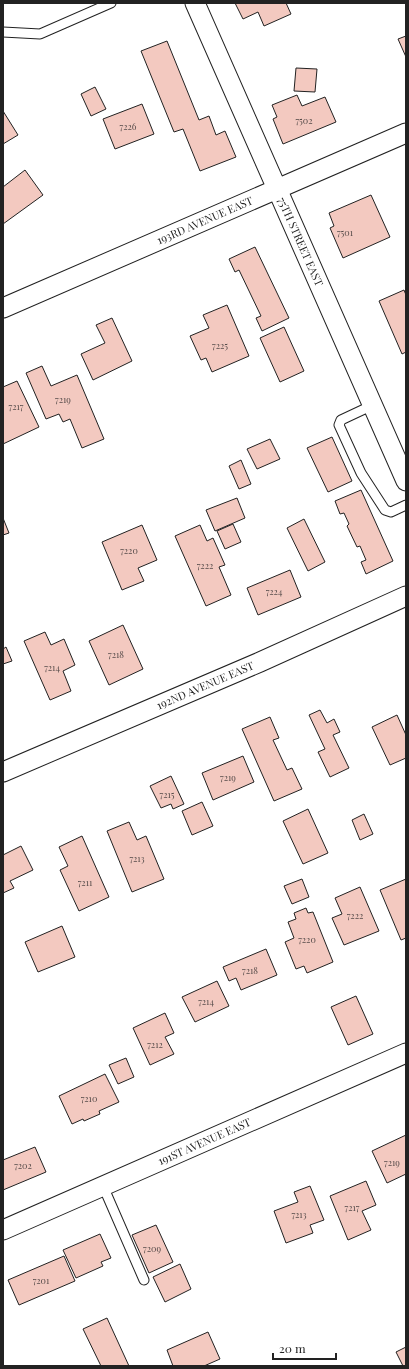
<svg xmlns="http://www.w3.org/2000/svg" width="409" height="1369" font-family="'Playfair Display',serif">
<style>
.building{fill:#f3c9c0;stroke:#222}
.lines{fill:none;stroke-linecap:round;stroke-linejoin:round}
.lane-casing{stroke:#222;stroke-width:11}
.street-casing{stroke:#222;stroke-width:21}
.lane{stroke:#fff;stroke-width:9}
.street{stroke:#fff;stroke-width:19}
.labels{text-anchor:middle;stroke-width:3;stroke-linejoin:round;paint-order:stroke}
.number-label{font-size:9px;fill:#564c4a}
.street-label{font-size:11px;fill:#222;stroke:#fff}
</style>
<rect width="100%" height="100%" fill="#fff"/>
<!-- building -->
<path class="building" d="M235 3H286L291 14 264 26 258 12 243 19Z
M406 36V57L398 39Z
M167 41 199 120 209 116 216 135 225 131 236 157 200 171 183 129 174 132 141 51Z
M296 68 317 69 315 92 294 91Z
M95 87 106 109 91 116 81 94Z
M297 95 302 106 325 97 336 122 283 144 273 119 277 117 272 105Z
M142 104 154 134 115 149 103 119Z
M3 111 18 135 3 144Z
M25 170 43 195 3 224V187Z
M371 195 390 237 343 258 330 228 334 226 329 213Z
M255 247 289 318 262 331 256 318 261 316 239 270 235 272 229 259Z
M404 290 406 295V352L402 354 379 301Z
M227 305 249 356 212 372 206 358 201 360 190 336 209 328 203 315Z
M112 318 132 361 93 380 81 354 105 343 96 325Z
M284 327 304 371 280 382 260 338Z
M42 366 51 386 77 375 104 439 82 448 70 419 63 422 59 414 46 419 26 373Z
M17 381 39 427 3 444V387Z
M332 437 352 481 328 492 307 448Z
M270 439 280 459 257 469 247 449Z
M241 460 251 484 239 489 229 466Z
M361 490 393 561 366 574 361 562 366 560 360 546 357 547 347 526 349 524 344 513 340 514 335 501Z
M237 498 245 518 215 531 206 510Z
M3 518 9 533 3 535Z
M304 519 325 562 308 571 287 528Z
M233 524 241 542 225 549 217 531Z
M142 525 157 560 138 568 144 581 122 590 102 542Z
M200 525 207 541 213 538 225 565 219 567 231 595 206 606 175 536Z
M290 570 301 597 258 615 247 588Z
M123 625 143 669 109 685 89 641Z
M45 632 51 645 64 639 75 665 63 671 71 691 50 700 24 641Z
M6 647 12 661 3 664V649Z
M320 710 327 723 334 719 340 732 333 735 349 768 330 777 318 752 325 749 309 715Z
M397 715 406 735V758L390 765 372 727Z
M270 717 279 738 273 740 287 770 292 768 302 789 274 801 242 729Z
M243 756 254 782 213 800 202 773Z
M171 776 184 804 173 809 171 804 161 808 150 786Z
M202 802 213 826 192 835 182 811Z
M308 809 328 853 303 864 283 821Z
M364 814 373 834 360 840 352 820Z
M129 822 137 840 146 836 164 879 132 892 107 831Z
M82 836 109 897 79 911 60 870 68 866 59 847Z
M21 846 33 870 10 881 14 888 3 893V855Z
M302 879 309 897 292 904 284 886Z
M406 879V938L401 940 380 890Z
M360 887 379 931 344 945 332 918 342 914 335 898Z
M306 908 308 913 313 912 333 962 307 973 304 966 296 969 285 942 294 938 288 922 296 919 294 913Z
M62 926 75 957 38 972 25 942Z
M266 949 277 975 241 990 236 978 229 981 223 967Z
M217 981 229 1006 195 1022 182 997Z
M356 996 373 1034 348 1045 331 1007Z
M165 1013 174 1033 165 1037 174 1054 150 1065 133 1028Z
M126 1058 134 1077 118 1084 109 1065Z
M105 1074 119 1102 99 1111 100 1114 84 1121 83 1119 72 1124 59 1096Z
M406 1135V1174L387 1183 372 1151Z
M35 1147 46 1172 3 1190V1160Z
M366 1181 376 1205 362 1211 371 1230 348 1240 330 1196Z
M310 1186 324 1220 310 1225 313 1233 286 1243 274 1211 298 1202 294 1192Z
M156 1225 173 1262 149 1273 132 1235Z
M100 1234 111 1258 101 1262 103 1266 76 1278 63 1250Z
M64 1256 75 1281 19 1305 8 1280Z
M180 1264 191 1289 165 1302 153 1277Z
M107 1318 129 1366H101L83 1329Z
M208 1332 220 1359 204 1366H173L167 1350Z
M406 1347V1366H403L396 1352Z"/>
<g class="lines">
<!-- lane casing -->
<g class="lane-casing">
<path id="lane" d="M3 32 40 34 111 3
M373 405 341 420 339 425 361 473 385 510 391 512 406 505
M103 1186 144 1280"/>
</g>
<!-- street casing -->
<g class="street-casing">
<g id="street">
<path id="s1" d="M195 3 406 481"/>
<path id="s2" d="M3 308 406 133"/>
<path id="s3" d="M3 772 260 662 406 596"/>
<path id="s4" d="M3 1230 406 1053"/>
</g>
</g>
<!-- lane -->
<use href="#lane" class="lane"/>
<!-- street -->
<use href="#street" class="street"/>
</g>
<g class="labels">
<!-- number labels -->
<g class="number-label">
<text x="304" y="124">7502</text>
<text x="128" y="130">7226</text>
<text x="345" y="236">7501</text>
<text x="220" y="349">7225</text>
<text x="63" y="403">7219</text>
<text x="16" y="410">7217</text>
<text x="129" y="554">7220</text>
<text x="205" y="569">7222</text>
<text x="274" y="595">7224</text>
<text x="116" y="658">7218</text>
<text x="52" y="671">7214</text>
<text x="228" y="781">7219</text>
<text x="167" y="798">7215</text>
<text x="137" y="862">7213</text>
<text x="85" y="886">7211</text>
<text x="355" y="919">7222</text>
<text x="307" y="943">7220</text>
<text x="250" y="974">7218</text>
<text x="206" y="1005">7214</text>
<text x="155" y="1048">7212</text>
<text x="89" y="1102">7210</text>
<text x="392" y="1166">7219</text>
<text x="23" y="1169">7202</text>
<text x="352" y="1211">7217</text>
<text x="299" y="1218">7213</text>
<text x="152" y="1252">7209</text>
<text x="41" y="1284">7201</text>
</g>
<!-- street labels -->
<g class="street-label">
<text dy="4" stroke="none"><textPath href="#s2" startOffset="220">193RD AVENUE EAST</textPath></text>
<text dy="4" stroke="none"><textPath href="#s1" startOffset="261">75TH STREET EAST</textPath></text>
<text dy="4" stroke="none"><textPath href="#s3" startOffset="220">192ND AVENUE EAST</textPath></text>
<text dy="4" stroke="none"><textPath href="#s4" startOffset="220">191ST AVENUE EAST</textPath></text>
</g>
</g>
<!-- border -->
<rect width="409" height="1369" fill="none" stroke="#222222" stroke-width="8"/>
<!-- scale -->
<path d="M273 1353v6h63v-6" fill="none" stroke="#222222" stroke-width="2"/>
<text x="279" y="1353" font-size="12" fill="#222222" stroke="#ffffff" stroke-width="3" paint-order="stroke">20 m</text>
</svg>
